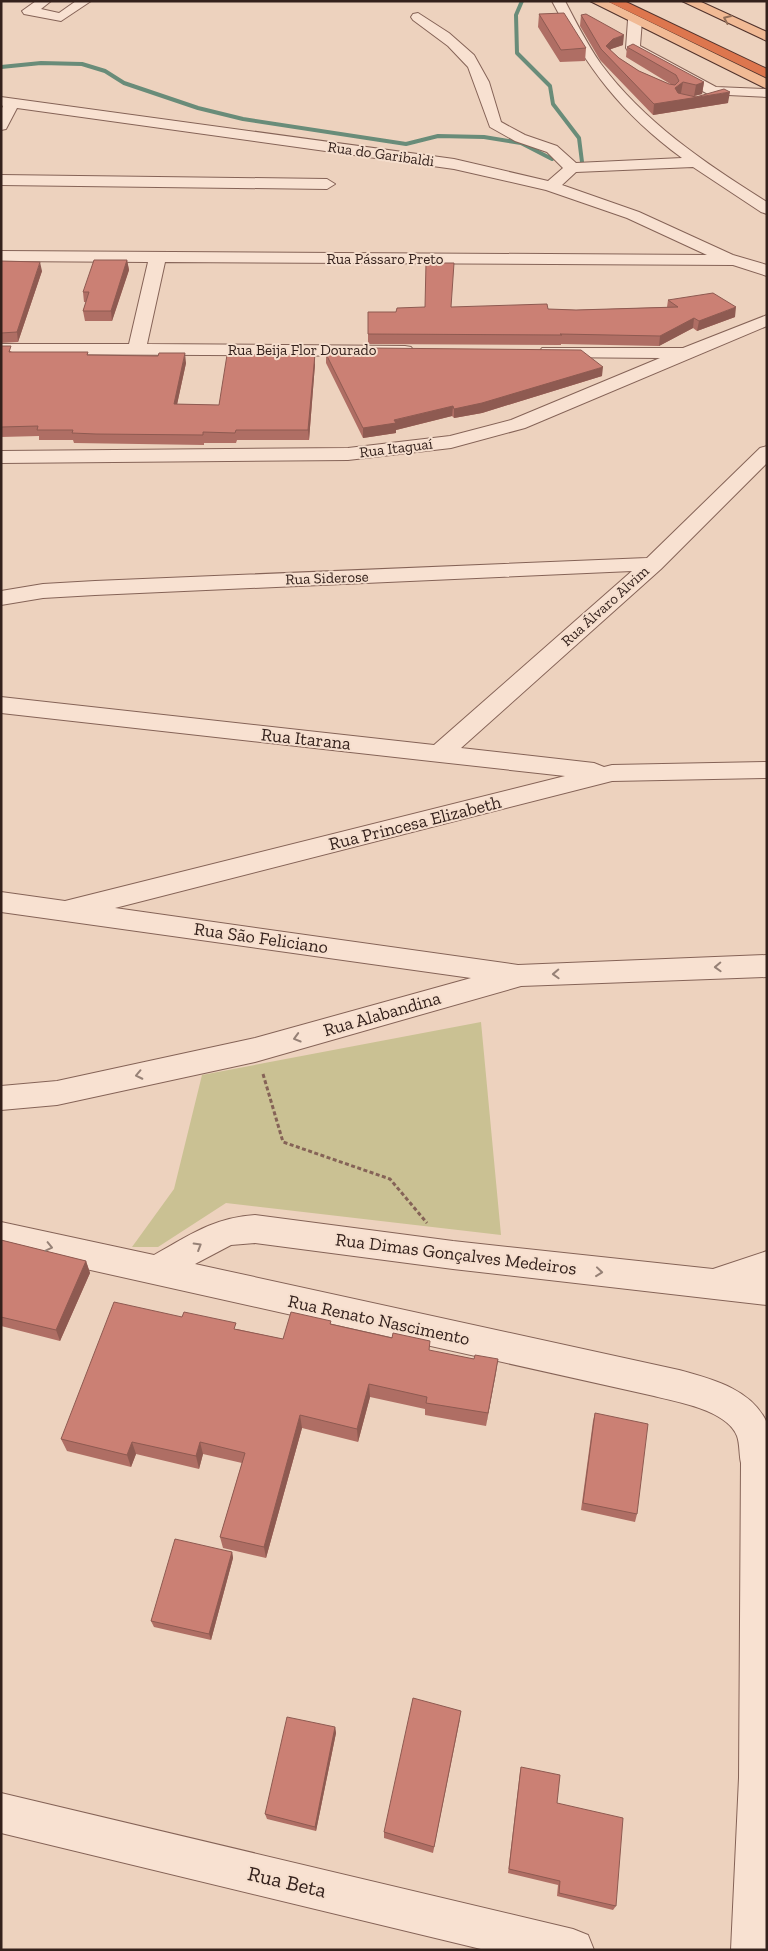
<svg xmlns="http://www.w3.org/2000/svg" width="768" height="1951" font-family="'Zilla Slab',serif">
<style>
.green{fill:#cac193}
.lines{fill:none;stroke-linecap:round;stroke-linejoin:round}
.stream{stroke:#698c79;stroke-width:4}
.minor-casing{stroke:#856357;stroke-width:2}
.major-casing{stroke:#52332c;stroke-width:2}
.highway-casing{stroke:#52332c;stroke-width:2}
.path{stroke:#856357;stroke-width:3;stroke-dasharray:4 2.5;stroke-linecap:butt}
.minor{fill:#f8e1d1;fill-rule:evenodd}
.major{fill:#f1ba95;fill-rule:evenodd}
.highway{fill:#dd764e;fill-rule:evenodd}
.wall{fill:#af6e64}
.shaded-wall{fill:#8e5a51}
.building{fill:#cb8074;stroke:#8e5a51}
.oneway{stroke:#926e58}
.oneway2{stroke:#968176}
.labels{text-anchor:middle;stroke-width:4;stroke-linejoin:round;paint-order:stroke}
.far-street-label{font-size:15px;fill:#34211c;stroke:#f5decd}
.street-label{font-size:18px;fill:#34211c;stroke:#f5decd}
.near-street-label{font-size:21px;fill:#34211c;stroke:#f5decd}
</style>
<rect width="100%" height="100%" fill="#edd2be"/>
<!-- green -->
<path class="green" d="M481 1022 501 1235 226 1203 158 1247H132L174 1189 202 1075Z"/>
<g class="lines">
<!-- stream -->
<path class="stream" d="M522 1 516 15 517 53 550 86 553 104 579 138 582 162
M1 67 41 63 82 64 105 71 124 83 198 108 243 119 406 144 438 136 484 137 521 143 552 159"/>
<!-- minor casing -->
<g class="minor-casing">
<path id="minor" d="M36 1H51L41 9 59 13 76 1H91L61 21 24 14 22 11Z
M552 1H565C576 22 587 44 601 64 644 122 706 164 767 202V214L761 212 693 167 576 172 562 185 639 212 733 255 767 265V276L733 265 165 262 147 344 405 346 411 347 414 351 411 355 405 356 1 354V344H129L148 262 1 261V251L707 255 627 218 546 190 454 169 17 108 6 129 1 130V110L3 106 1 105V97L454 159 548 181 563 168 547 152 515 141 490 127 468 67 448 46 413 20 411 17 413 14 418 13 449 33 474 55 489 82 501 122 525 135 557 146 576 163 682 158C621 113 587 68 552 1Z
M635 16 642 20 640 46 716 87 767 89V97L708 94 628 51 626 48 628 20Z
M1 175 327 179 335 184 327 189 1 185Z
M767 315V326L525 428 451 448 348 460 1 463V451L348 448 450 436 511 420 660 358 548 357 542 356 539 352 542 348H683Z
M767 446V463L661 569 461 748 594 763 604 767 612 765 767 762V778L612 781 115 908 518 965 767 955V977L521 986 255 1062 57 1105 1 1110V1086L57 1081 255 1038 471 978 1 912V892L65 901 565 776 1 713V697L434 745 632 571 95 595 43 598 1 605V591L43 584 95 581 647 558 760 448Z
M255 1215 453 1241 713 1269 767 1251V1305L453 1269 255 1243 231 1245 195 1264 679 1370C712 1379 752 1389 767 1423V1950H731L739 1778 741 1463C739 1455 740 1444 737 1436 727 1410 677 1402 654 1396L1 1250V1222L154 1255C190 1235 213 1218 255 1215Z
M1 1793 573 1929 588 1935 594 1950H485L1 1833Z"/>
</g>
<!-- major casing -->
<g class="major-casing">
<path id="major" d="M590 1H607L767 79V89Z
M682 1H699L767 32V41Z"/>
</g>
<!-- highway casing -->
<g class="highway-casing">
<path id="highway" d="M607 1H624L767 69V78Z"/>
</g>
<!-- path -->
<path class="path" d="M263 1074 283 1142 390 1179 427 1223"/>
<!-- minor -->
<use href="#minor" class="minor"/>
<!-- major -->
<use href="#major" class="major"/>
<!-- highway -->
<use href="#highway" class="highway"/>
</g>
<!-- wall -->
<path class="wall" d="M539 14 586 48 585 61 560 62 538 27Z
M581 15 623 45 611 49 610 50 619 58 639 71 669 84 672 85 626 57 627 47 704 82 702 94 694 96 728 103 653 115 600 60 580 26Z
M127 260 129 270 112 321H85L83 311 86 302H84L83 292Z
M1 261 42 271 18 342 1 343Z
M668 300 735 317 697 331 693 328 659 346 561 344V345L368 344V334L396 312 451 307 576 310 667 307Z
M1 346 12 352 88 355 186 363 177 404 219 405 315 364 309 440H237L236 443H204V445L74 443 73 440H39V436L1 437Z
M326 354 602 376 482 413 454 418 452 416 396 430V433L363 438 326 363Z
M1 1240 86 1261 90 1273 60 1341 1 1326Z
M332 1325 430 1351 474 1359H498L486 1426 425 1415V1409L370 1397 358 1442 302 1428 266 1558 223 1548 220 1537 242 1463 203 1454 199 1469 136 1454 131 1467 67 1451 61 1439 237 1329 283 1339Z
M595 1413 637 1514 635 1522 581 1510 593 1421Z
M232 1552 233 1558 211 1640 154 1627 151 1621Z
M460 1719 433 1853 384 1838V1832Z
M335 1727 336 1733 316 1831 267 1819 265 1814Z
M521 1767 557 1803 616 1906 613 1910 557 1896 558 1885 508 1873 520 1772Z"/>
<!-- shaded-wall -->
<path class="shaded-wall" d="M624 35 623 45 611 49 607 55 606 46 613 39Z
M683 82 681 93 673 99 675 88Z
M704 82 702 94 694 96 696 85Z
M730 92 728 103 653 115 654 104Z
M127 260 129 270 112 321 111 311Z
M40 262 42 271 18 342 17 332Z
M736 307 735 317 697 331 699 321Z
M694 318 693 328 659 346 660 336Z
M185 353 186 363 175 414 174 404Z
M315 354V364L309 440 308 430Z
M603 367 602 376 482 413 454 418V409Z
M453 406 452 416 396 430V433L363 438V428Z
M86 1261 90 1273 60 1341 56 1330Z
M498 1359 496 1373 486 1426 488 1413Z
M369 1384 370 1397 358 1442 357 1429Z
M300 1415 302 1428 266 1558 264 1547Z
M132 1442 136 1454 131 1467 127 1455Z
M200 1442 203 1454 199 1469 196 1456Z
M232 1552 233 1558 211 1640 209 1634Z
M335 1727 336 1733 316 1831 315 1827Z"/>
<!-- building -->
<path class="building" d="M564 13 586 48 561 50 539 14Z
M586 14 624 35 613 39 606 46 619 58 639 71 669 84 675 85 679 81 676 75 627 47 633 44 704 82 696 85 683 82 675 88 678 93 696 97 724 89 730 92 654 104 601 49 581 15Z
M94 260H127L111 311H83L89 292H83Z
M1 261 40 262 17 332 1 333Z
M426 263H454L451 307 547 304 548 309 576 310 678 307 668 300 713 293 736 307 699 321 694 318 660 336 560 334 562 335 368 334V312H396L397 308 425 307Z
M1 346H11L9 352H88L87 355 158 356 159 353H185L174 404 219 405 227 355 315 354 308 430H236L235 433 203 432V435L96 434 72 433 73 430H37L38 426 1 427Z
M367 348 581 350 603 367 482 403 454 409 453 406 394 420 396 423 363 428 326 354H367Z
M1 1240 86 1261 56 1330 1 1317Z
M114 1302 182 1317 184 1312 236 1323 234 1329 283 1339 291 1312 331 1321 330 1324 392 1338 393 1333 430 1341 429 1350 474 1359 475 1355 498 1359 488 1413 426 1403 427 1397 369 1384 357 1429 300 1415 264 1547 220 1537 245 1453 200 1442 196 1456 132 1442 127 1455 61 1439Z
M595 1413 648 1424 637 1514 583 1503Z
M175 1539 232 1552 209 1634 151 1621Z
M413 1698 461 1711 434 1847 384 1832Z
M287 1717 335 1727 315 1827 265 1814Z
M521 1767 560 1775 557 1803 623 1818 616 1906 559 1893 560 1881 509 1869Z"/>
<!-- one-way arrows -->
<defs><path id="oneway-chevron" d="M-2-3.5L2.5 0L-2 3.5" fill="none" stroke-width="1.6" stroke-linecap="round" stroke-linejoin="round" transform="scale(1.25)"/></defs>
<use class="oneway" href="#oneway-chevron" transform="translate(727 19) rotate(-156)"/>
<g class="oneway2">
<use href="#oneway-chevron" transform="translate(718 967) rotate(178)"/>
<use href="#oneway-chevron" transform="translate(556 974) rotate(178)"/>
<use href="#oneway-chevron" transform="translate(297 1038) rotate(164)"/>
<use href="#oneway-chevron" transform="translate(139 1075) rotate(168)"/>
<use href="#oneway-chevron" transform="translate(198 1246) rotate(-31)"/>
<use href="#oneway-chevron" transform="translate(49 1247) rotate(13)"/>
<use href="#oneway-chevron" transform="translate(599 1272) rotate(6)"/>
</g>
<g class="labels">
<!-- far-street labels -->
<g class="far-street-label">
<text transform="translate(381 154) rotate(8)" y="5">Rua do Garibaldi</text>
<text x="385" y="264">Rua Pássaro Preto</text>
<text x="302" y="355">Rua Beija Flor Dourado</text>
<text transform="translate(396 448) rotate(-7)" y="5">Rua Itaguaí</text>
<text transform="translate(327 578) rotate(-2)" y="5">Rua Siderose</text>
<text transform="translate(605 606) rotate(-42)" y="5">Rua Álvaro Alvim</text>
</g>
<!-- street labels -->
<g class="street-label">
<text transform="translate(306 739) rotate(6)" y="6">Rua Itarana</text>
<text transform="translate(415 823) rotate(-14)" y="6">Rua Princesa Elizabeth</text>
<text transform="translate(261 938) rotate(8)" y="6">Rua São Feliciano</text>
<text transform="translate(382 1014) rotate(-16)" y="6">Rua Alabandina</text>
<text transform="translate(456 1254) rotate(7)" y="6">Rua Dimas Gonçalves Medeiros</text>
<text transform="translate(379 1320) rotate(12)" y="6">Rua Renato Nascimento</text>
</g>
<!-- near-street labels -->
<g class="near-street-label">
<text transform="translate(287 1882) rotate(13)" y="7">Rua Beta</text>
</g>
</g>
<!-- border -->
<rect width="768" height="1951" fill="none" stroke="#34211c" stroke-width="5"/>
</svg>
